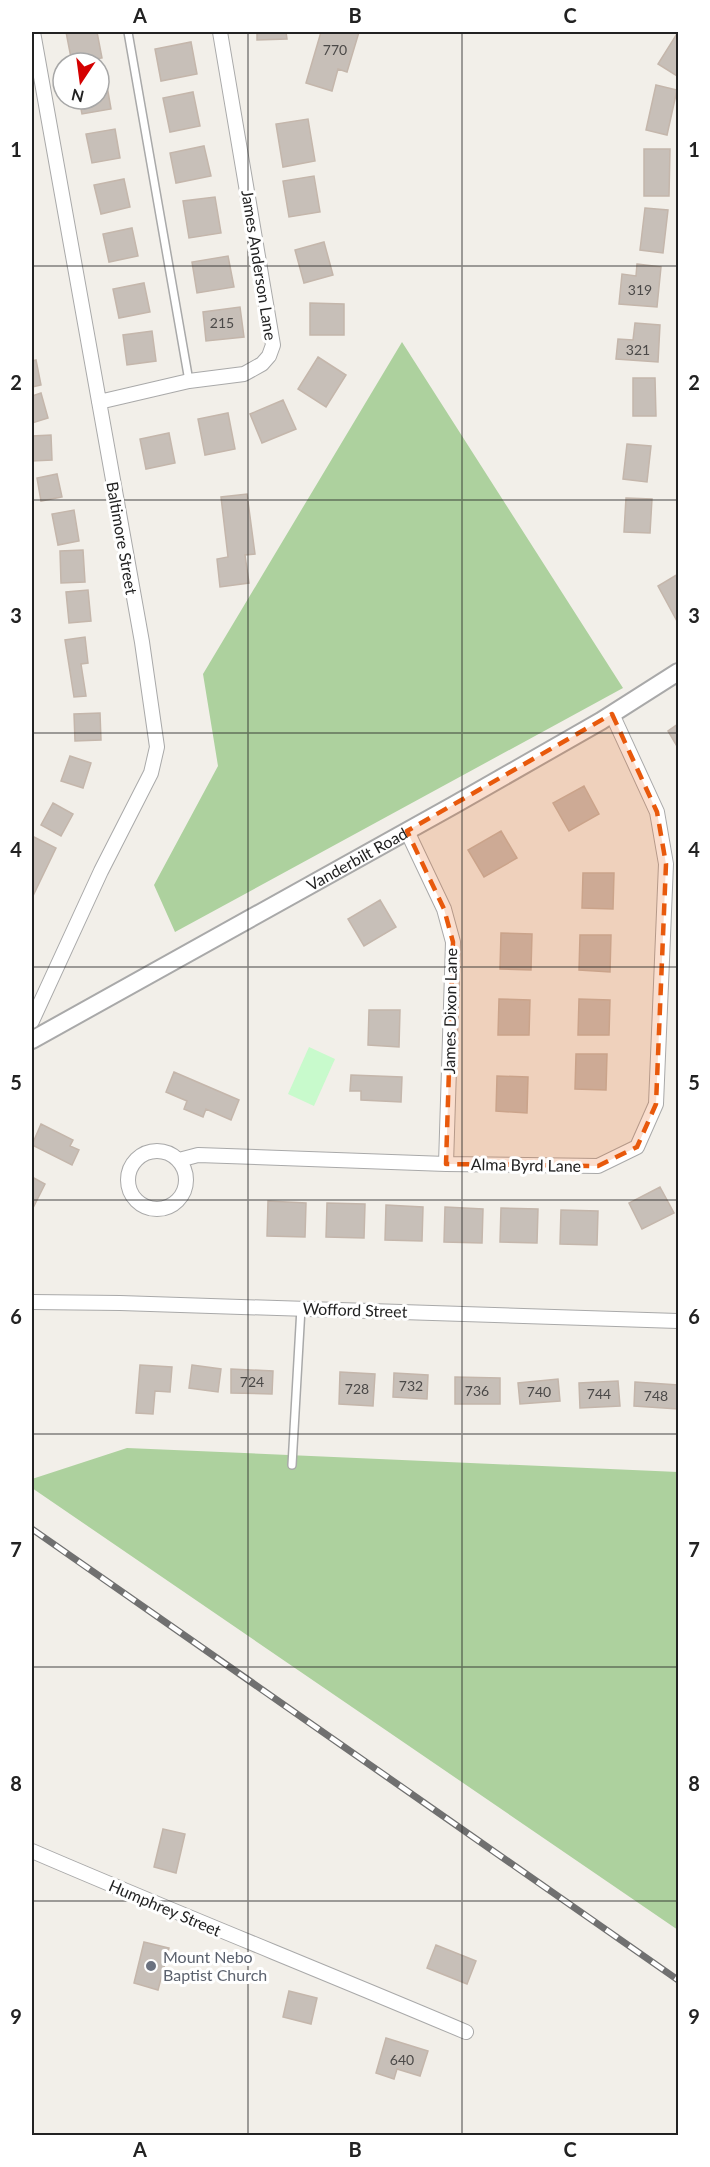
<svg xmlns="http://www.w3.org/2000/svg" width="710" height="2167" font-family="Lato,sans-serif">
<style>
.forest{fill:#add19e}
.park{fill:#c8facc}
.building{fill:#c7bfb8;stroke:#c4b6ab;stroke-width:1.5}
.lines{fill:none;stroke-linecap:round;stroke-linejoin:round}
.service-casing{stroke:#a9a9a9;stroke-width:10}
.minor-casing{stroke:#a9a9a9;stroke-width:16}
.tertiary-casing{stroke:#a9a9a9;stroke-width:20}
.service{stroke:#fff;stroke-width:7}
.minor{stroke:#fff;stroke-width:14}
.tertiary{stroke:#fff;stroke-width:16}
.rail-casing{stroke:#707070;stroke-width:7}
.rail{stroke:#fff;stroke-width:4.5;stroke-dasharray:14;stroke-linecap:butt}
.marked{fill:#e8590c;fill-opacity:0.2;stroke:#e8590c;stroke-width:4.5;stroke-dasharray:12 8;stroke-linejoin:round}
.grid{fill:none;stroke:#222;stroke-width:1.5;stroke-opacity:0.55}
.worship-dot{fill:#6b7280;stroke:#fff;stroke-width:2}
.labels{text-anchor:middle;stroke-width:6;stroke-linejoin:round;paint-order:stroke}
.number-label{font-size:14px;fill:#4b4948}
.street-label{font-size:16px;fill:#222;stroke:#fff}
.worship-label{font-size:16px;fill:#5b616d;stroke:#fff;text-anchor:start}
.neatline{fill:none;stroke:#222;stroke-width:2}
.grid-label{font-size:20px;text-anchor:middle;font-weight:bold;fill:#222}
</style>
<rect width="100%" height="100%" fill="#f2efe9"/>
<!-- forest -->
<path class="forest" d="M402 342 623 688 175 932 154 885 218 766 203 674Z
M127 1448 678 1472V1930L32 1488V1479Z"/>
<!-- park -->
<path class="park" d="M309 1047 335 1059 314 1106 288 1094Z"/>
<!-- building -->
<path class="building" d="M66 32H97L102 58 72 63Z
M257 32H286L287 39 257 40Z
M321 32H359L347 72 338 69 332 91 306 83Z
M678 32V74L677 76 658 64Z
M191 42 197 74 161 81 155 49Z
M106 80 111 109 82 114 79 99H99V82Z
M656 85 677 90 667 135 646 130Z
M193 92 200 126 170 132 163 98Z
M308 119 315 161 283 167 276 124Z
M115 129 120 158 92 163 86 134Z
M204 146 211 176 176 183 170 153Z
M644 149H670L669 196H644Z
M314 176 320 212 289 217 283 181Z
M124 179 130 207 101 214 94 185Z
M215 197 221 233 189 238 183 201Z
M645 208 668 210 663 253 640 250Z
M132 228 138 256 109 262 103 234Z
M324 242 333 275 304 283 295 250Z
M228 256 234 287 197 293 192 262Z
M637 264 661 267 657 307 619 304 622 274 636 276Z
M144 283 150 312 119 318 113 289Z
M310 303 344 304V335H310Z
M240 307 244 337 206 341 203 312Z
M635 323 660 325 658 362 616 359 618 339 633 340Z
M152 331 156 361 127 365 123 335Z
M318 357 346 375 326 407 298 389Z
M36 360 41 385 32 387V361Z
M633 378H655L656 416H633Z
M41 393 48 418 32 423V396Z
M283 400 296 429 262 443 250 414Z
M228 413 235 449 205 455 198 419Z
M169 433 175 463 146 469 140 439Z
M51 435 52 460 32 461V436Z
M627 444 651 446 647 482 623 479Z
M57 474 62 497 41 501 37 478Z
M247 494 255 554 245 555 249 583 220 587 217 559 228 557 221 497Z
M626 498 652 499 650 533 624 532Z
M74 510 79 541 58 545 52 514Z
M83 550 85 582 61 583 60 551Z
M678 574V623L658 586Z
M88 590 91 621 69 623 66 592Z
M85 637 88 663 81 664 86 696 74 697 65 640Z
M100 713 101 740 75 741 74 714Z
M678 724V748L668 731Z
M70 756 91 763 83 788 61 781Z
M584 786 599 814 569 831 553 803Z
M53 803 73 814 61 836 41 825Z
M501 831 517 858 484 877 468 850Z
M32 836 56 848 32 898Z
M583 873H614L613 909 582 908Z
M380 900 396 927 364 946 348 919Z
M501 933 532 934 531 970 500 969Z
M580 935H611L610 972 579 970Z
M499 999 530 1000 529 1035H498Z
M579 999 610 1000 609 1035H578Z
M369 1010H400L399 1047 368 1045Z
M576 1054H607L606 1090 575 1089Z
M174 1072 239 1100 231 1120 206 1109 203 1117 184 1109 187 1101 166 1092Z
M351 1075 402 1077 401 1102 361 1100V1091H350Z
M497 1076 528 1077 527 1113 496 1111Z
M41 1124 73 1140 70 1146 79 1150 72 1165 32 1145Z
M32 1177 45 1184 32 1210Z
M660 1187 674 1213 642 1229 629 1203Z
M268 1201 306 1203 305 1237 267 1236Z
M327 1203 365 1204 364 1238 326 1237Z
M386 1205 423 1207 422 1241 385 1240Z
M445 1207 483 1209 482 1243 444 1242Z
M501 1208 538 1209 537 1243 500 1242Z
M561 1210 598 1211 597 1245 560 1244Z
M140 1365 172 1367 170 1392 155 1391 153 1414 136 1413Z
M192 1365 221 1369 218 1392 189 1388Z
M231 1369 273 1371 272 1394 231 1393Z
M340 1372 375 1374 373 1406 339 1404Z
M394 1373 428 1375 427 1399 393 1397Z
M455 1377 500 1378V1404H455Z
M558 1379 560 1401 520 1404 518 1383Z
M618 1381 620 1406 580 1408 579 1383Z
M635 1382 678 1385V1409L634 1406Z
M163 1829 185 1834 176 1873 154 1867Z
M144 1942 169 1948 158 1990 134 1983Z
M436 1945 476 1961 467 1984 427 1968Z
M289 1991 317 1998 311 2024 283 2017Z
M386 2038 428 2051 420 2076 397 2069 394 2079 376 2073Z"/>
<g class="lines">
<!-- service casing -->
<g class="service-casing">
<path id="service" d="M128 32 189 381
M292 1465 301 1308"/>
</g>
<!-- minor casing -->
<g class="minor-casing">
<path id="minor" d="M99 402 189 381 244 374 262 364 269 356 273 345 220 32
M407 831 444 909 453 942 446 1164
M32 1021 101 871 151 773 157 747 142 642 33 32
M128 1180a29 29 0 1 1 58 0a29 29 0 1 1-58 0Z
M179 1160 198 1155 446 1164 598 1166 637 1147 656 1104 666 864 657 812 612 714
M32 1302 120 1303 678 1321
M32 1851C176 1913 322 1971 466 2032"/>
</g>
<!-- tertiary casing -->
<g class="tertiary-casing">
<g id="tertiary">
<path id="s1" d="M32 1040 454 805 601 721 678 672"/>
</g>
</g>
<!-- service -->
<use href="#service" class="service"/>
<!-- minor -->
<use href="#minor" class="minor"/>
<!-- tertiary -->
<use href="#tertiary" class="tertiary"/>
<!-- rail casing -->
<g class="rail-casing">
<path id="rail" d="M32 1529 678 1980"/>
</g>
<!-- rail -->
<use href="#rail" class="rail"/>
</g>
<!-- marked area -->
<path class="marked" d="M612 714 657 812 666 864 656 1104 637 1147 598 1166 446 1164 453 942 444 909 407 831Z"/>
<!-- grid -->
<path class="grid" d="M248 32V2136M462 32V2136M32 266H678M32 500H678M32 733H678M32 967H678M32 1200H678M32 1434H678M32 1667H678M32 1901H678"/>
<!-- markers -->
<circle class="worship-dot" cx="151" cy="1966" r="6"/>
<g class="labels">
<!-- number labels -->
<g class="number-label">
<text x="335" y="55">770</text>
<text x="640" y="295">319</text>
<text x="222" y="328">215</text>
<text x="638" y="355">321</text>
<text x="252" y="1387">724</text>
<text x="411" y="1391">732</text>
<text x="357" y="1394">728</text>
<text x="477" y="1396">736</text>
<text x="539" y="1397">740</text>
<text x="599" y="1399">744</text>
<text x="656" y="1401">748</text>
<text x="402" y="2065">640</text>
</g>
<!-- street labels -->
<g class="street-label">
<text transform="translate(259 265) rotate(81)" y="6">James Anderson Lane</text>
<text transform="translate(122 538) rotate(80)" y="6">Baltimore Street</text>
<text dy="6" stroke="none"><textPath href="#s1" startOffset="372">Vanderbilt Road</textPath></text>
<text transform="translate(450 1011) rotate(-89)" y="6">James Dixon Lane</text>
<text transform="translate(526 1165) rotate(1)" y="6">Alma Byrd Lane</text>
<text transform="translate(355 1310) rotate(2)" y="6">Wofford Street</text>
<text transform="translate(165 1908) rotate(23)" y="6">Humphrey Street</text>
</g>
<!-- worship labels -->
<g class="worship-label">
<text x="163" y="1963">Mount Nebo<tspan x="163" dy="18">Baptist Church</tspan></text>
</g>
</g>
<!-- border -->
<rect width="710" height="2167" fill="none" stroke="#ffffff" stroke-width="66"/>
<!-- north arrow -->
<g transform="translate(81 81) rotate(193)"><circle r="28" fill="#ffffff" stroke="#a7a7a7" stroke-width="1.5"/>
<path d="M0-4.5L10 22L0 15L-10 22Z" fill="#d40000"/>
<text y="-9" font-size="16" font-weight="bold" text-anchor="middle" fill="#222222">N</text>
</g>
<rect x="33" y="33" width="644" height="2101" class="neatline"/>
<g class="grid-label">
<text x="140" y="23">A</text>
<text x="355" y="23">B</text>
<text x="570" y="23">C</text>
<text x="16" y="157">1</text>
<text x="694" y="157">1</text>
<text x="16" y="390">2</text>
<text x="694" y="390">2</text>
<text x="16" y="623">3</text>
<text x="694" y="623">3</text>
<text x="16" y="857">4</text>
<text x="694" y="857">4</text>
<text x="16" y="1090">5</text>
<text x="694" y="1090">5</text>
<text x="16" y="1324">6</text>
<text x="694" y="1324">6</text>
<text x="16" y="1557">7</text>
<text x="694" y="1557">7</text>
<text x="16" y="1791">8</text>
<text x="694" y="1791">8</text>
<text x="16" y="2024">9</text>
<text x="694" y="2024">9</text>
<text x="140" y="2157">A</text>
<text x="355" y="2157">B</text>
<text x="570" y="2157">C</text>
</g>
</svg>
